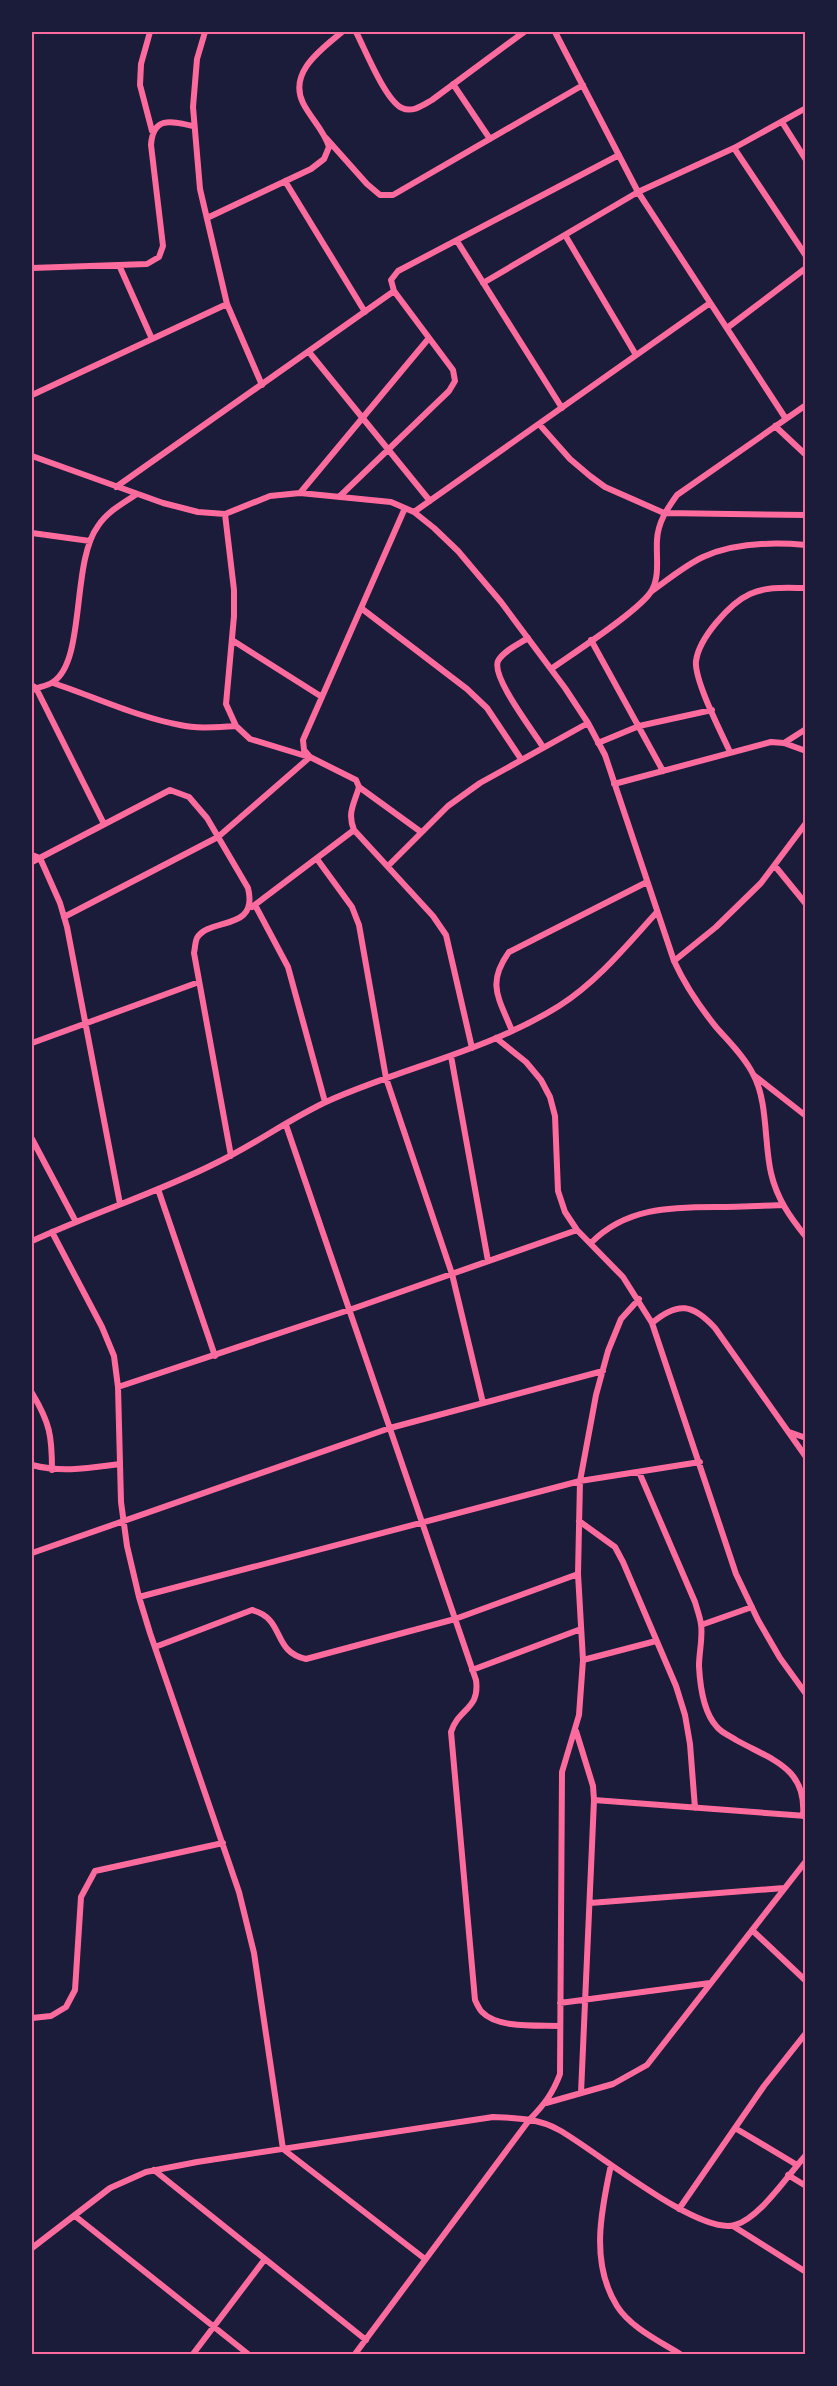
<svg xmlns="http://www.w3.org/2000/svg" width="837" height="2386" font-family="Quicksand,sans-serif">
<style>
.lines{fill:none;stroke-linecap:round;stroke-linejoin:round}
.minor{stroke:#ff6b9d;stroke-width:6}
.neatline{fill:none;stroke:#ff6b9d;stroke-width:2}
</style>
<rect width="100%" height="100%" fill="#1b1b3a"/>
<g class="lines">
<!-- minor -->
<path class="minor" d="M150 32 141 64 140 85 152 131
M205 32 197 59 193 107 200 189 227 304 262 385
M356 32C365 49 385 100 402 108 413 113 423 105 432 100L524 32
M555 32 638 192 786 419
M453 84 490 139
M782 122 806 160
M326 138 367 184 380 195H393L583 85
M734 148 806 256
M285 181 365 312
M207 218 311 169 324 159 329 147C324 130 311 119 303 103 288 72 322 49 342 32
M565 235 636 355
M457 241 562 408
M119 265 152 339
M32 268 147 264 159 257 163 246 151 145C153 116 171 121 193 126
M483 283 638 192 734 148 806 108
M727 328 806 268
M309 352 430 501
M32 395 227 304
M539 424 570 459 590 476 605 487 664 513 806 515
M775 426 806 455
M32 456 163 503 198 512 225 514 270 496 300 493 391 502 414 512 434 528 458 551 501 602 565 688 588 723 605 755 674 961C685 985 699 1006 716 1027 729 1042 744 1056 753 1074 768 1101 764 1143 771 1173 777 1199 790 1217 806 1237
M116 487 394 291
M300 493 429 338
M339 497 449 391 455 381 453 370 394 291 391 280 398 271 619 155
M405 508 303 740 304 750 310 757 356 780 359 787C354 804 347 813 354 830L433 916 446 935 472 1048
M414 512 710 303
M225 514 234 590V616L226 704 236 726 250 739 309 757
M32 533 90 541
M652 591C669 579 684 566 703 557 734 543 773 542 806 545
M361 608 467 689 487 708 521 759
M528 638C519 644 503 651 498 661 491 677 534 732 543 747
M232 640 322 697
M591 640 663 771
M551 669C572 654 642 609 652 590 660 575 656 557 657 540 658 522 667 509 677 495L806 405
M53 683C95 697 137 717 180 725 198 729 217 727 236 726
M33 686 36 688 104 824
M32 690C38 687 48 686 53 682 86 661 71 562 98 526 107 512 123 503 137 494
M598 743 639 726 712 710
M784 743 806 729
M730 752C721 732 694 680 696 661 699 638 730 603 750 594 767 586 788 588 806 588
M614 784 771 742 784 743 806 751
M359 787 421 832
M32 855 40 858 60 903 67 927 120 1204
M317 859 352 907 359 925 386 1078 452 1274 483 1403
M32 862 170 790 189 797 207 818 248 888C259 932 209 917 197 938 195 942 195 949 194 953L231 1156
M388 866 448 806 480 783 588 723
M775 866 806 904
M255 905 288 967 325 1102
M252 907 354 830
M64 917 218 837 310 757
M674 961 716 927 761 883 806 823
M512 1031C499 998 486 984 509 952L647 882
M496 1038 526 1062 541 1080 550 1097 555 1116 558 1191 565 1212 577 1230 623 1277 652 1323 736 1574 758 1620 780 1658 806 1694
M32 1043 199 982
M451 1056 488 1261
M755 1076 806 1116
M286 1125 476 1680C480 1710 459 1707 451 1732L475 2000C477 2004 479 2009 482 2012 498 2029 539 2025 560 2026
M32 1139 76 1222
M158 1189 215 1356
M52 1232 102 1327 114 1356 118 1387 121 1502 127 1546 139 1597 150 1633 239 1892 254 1953 283 2149 425 2259
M32 1241C92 1213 157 1193 216 1163 254 1145 289 1119 328 1101 404 1067 487 1051 559 1006 597 982 627 945 657 912
M591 1243C625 1208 670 1207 716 1207 738 1207 760 1206 782 1205
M652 1323C678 1301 693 1304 715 1328L806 1457
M118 1387 349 1310 577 1230
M32 1393C50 1423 52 1436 52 1470
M789 1432 806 1438
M32 1465C62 1473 89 1468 120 1464
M639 1472 695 1602C697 1609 700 1617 701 1624 703 1638 699 1652 699 1666 700 1686 703 1712 717 1727 722 1733 730 1736 736 1740 772 1760 807 1768 803 1816
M579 1521 615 1547 623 1562 676 1686 685 1715 690 1744 695 1808
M32 1553 390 1428 603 1371
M139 1597 580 1481 700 1462
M701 1625 752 1607
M155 1647 252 1610C286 1619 271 1651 306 1659L455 1619 578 1574
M583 1660 656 1641
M472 1670 581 1629
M576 1731 593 1786 594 1800 581 2093
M594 1800 806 1816
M590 1903 784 1888
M752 1930 806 1981
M560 2003 710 1983
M32 2018 51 2016 66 2007 75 1990 81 1897 95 1871 223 1843
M546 2103 613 2084 647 2065 806 1861
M735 2128 797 2165
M611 2165C601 2211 590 2263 617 2306 630 2327 659 2341 680 2354
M154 2170 366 2340
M788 2175 806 2186
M679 2209 764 2086 806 2033
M75 2216 248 2354
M733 2226 806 2272
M32 2248 110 2188 146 2172 197 2162 493 2117C516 2118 538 2118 559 2130 594 2149 698 2236 735 2225 760 2218 788 2175 806 2155
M193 2354 265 2259
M355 2354 530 2119C544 2105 553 2093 560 2074L562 1772 579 1715 583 1660 578 1574 580 1481 596 1395 608 1351 621 1319 639 1299"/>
</g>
<!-- border -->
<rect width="837" height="2386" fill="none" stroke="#1b1b3a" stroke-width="66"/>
<rect x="33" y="33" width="771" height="2320" class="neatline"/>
</svg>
